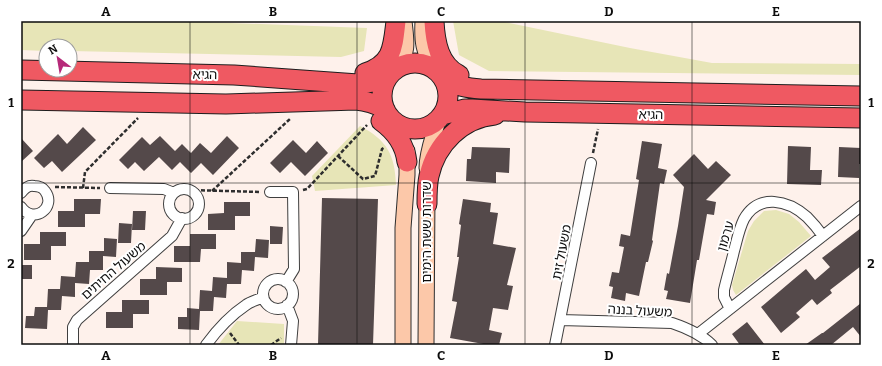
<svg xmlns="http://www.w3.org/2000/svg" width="882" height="366" font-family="Bitter,'Noto Sans Hebrew',serif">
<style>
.green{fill:#e7e5b7}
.building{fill:#54494a}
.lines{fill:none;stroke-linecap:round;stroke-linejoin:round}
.street-casing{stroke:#3f3f3f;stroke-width:12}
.secondary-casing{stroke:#2e2e2e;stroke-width:17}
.highway-casing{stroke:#1d1d1d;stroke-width:21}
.path{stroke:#2e2e2e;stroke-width:2.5;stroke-dasharray:4 2;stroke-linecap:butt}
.street{stroke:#fff;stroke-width:10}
.secondary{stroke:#fcc8a9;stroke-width:15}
.highway{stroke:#ef5962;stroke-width:19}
.grid{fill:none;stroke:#0c0c0c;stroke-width:1;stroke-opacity:0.55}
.labels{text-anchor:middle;stroke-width:4;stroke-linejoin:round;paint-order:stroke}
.street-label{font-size:13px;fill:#0c0c0c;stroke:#fff}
.neatline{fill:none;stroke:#0c0c0c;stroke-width:1.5}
.grid-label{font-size:13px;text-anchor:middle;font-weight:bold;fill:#0c0c0c}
</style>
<rect width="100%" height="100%" fill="#fef1eb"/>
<!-- green -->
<path class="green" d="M21 21H178L367 28 364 51 341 57 70 51V46H46V51L21 50Z
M453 21H500L630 48 712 63 861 64V75L489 71 459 55Z
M360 126C387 140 395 155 396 185L315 191 312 176Z
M776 210 789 214 799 222 811 236 736 295 733 290 732 285 748 231 754 221 764 211Z
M237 321 284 324V345H218Z"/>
<!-- building -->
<path class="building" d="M83 127 96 140 62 172 52 161 44 168 34 158 58 134 67 144Z
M160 136 175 151 182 144 191 153 200 143 211 153 227 136 239 148 213 175 201 163 191 173 180 162 172 170 159 157 144 171 135 162 128 169 119 160 142 137 150 145Z
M21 138 33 151 21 162Z
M293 140 306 153 317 141 328 153 305 176 291 162 280 173 270 163Z
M642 141 662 144 658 168 667 170 664 184 660 183 652 240 653 241 648 262H646L639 296 626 293 625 301 611 298 613 287 609 286 612 272 619 273 624 247 619 246 621 234 630 236 639 180 636 179Z
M788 146 811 147 810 170H822L821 185 787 184Z
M472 147 510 148 509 173 496 172V183L466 181 467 159H471Z
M839 147 861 148V164H859V178L838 177Z
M694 154 708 169 716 161 731 175 706 200 716 202 714 215 707 214 699 260H697L690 303 666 299 668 291 664 290 667 273 669 274 678 226 684 187 673 175Z
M322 198 378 199 373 345H318Z
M74 199H101L100 214H85V227H58V211H74Z
M463 199 491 203 490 212 498 213 493 244 516 248 507 285 513 286 508 310 493 308 489 330 502 333 499 345H489L450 338 457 302 452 301 459 257H457L461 225 459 224Z
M224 202H250V216H235V230H208V214L224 213Z
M133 211H146L145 230H132Z
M119 223 132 224 131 243H118Z
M270 226 283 227 282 244H270Z
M861 228V266L830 290 832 293 817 305 812 299 796 313 800 317 781 333 761 307 794 279 806 269 815 280 830 267 822 258Z
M40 232H66V246H51V260H24V244H40Z
M190 234H216V249H201L200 262H174V246H190Z
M104 238 117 239 116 257 103 256V270H90L89 284 75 283V297L62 296 61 310H48L47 329 25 328 26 316H34L35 307H47L48 289H60L61 276 75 277 76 262H89V251H104Z
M256 239 269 240 268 258 255 257 254 271 242 270 241 284H227L226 298 214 297 213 311H200L199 330 178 329V317H187V308L199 309 200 290 212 291 213 277 227 278V262L241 263V252H255Z
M21 265H32V279H21Z
M156 267 182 268V282H167V295H140V279H156Z
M122 300H149V314H133V328H106V312H122Z
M861 303V337L853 327 831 345H805L822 333H823Z
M747 322 765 345H740L732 334Z"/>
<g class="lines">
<!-- street casing -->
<g class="street-casing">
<path id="street" d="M110 188 164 189 174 193
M169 204a15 15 0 1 1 30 0a15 15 0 1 1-30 0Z
M270 192H293L294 269 286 282
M21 193C24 189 29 185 34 186 39 186 43 188 45 191 57 207 34 225 21 207
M21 231 32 215
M263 294a15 15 0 1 1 30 0a15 15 0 1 1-30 0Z
M287 305 293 321 291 345
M730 309 724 297V290C727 277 731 264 734 251 737 240 739 229 744 219 759 193 788 200 807 217 813 223 818 229 823 236
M560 320 672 323C687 328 701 334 712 345
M698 334 861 206
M73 345V327L77 320 172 236 182 218
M206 345C217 330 231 315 246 305 251 301 258 300 263 297
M555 345 591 163"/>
</g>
<!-- secondary casing -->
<g class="secondary-casing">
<path id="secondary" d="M423 21C422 41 423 53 435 69
M398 68C409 50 406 41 404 21
M427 168C427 151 434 136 438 120
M403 345V228L407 175V151
M426 345 427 194"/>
</g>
<!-- highway casing -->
<g class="highway-casing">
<path id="highway" d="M434 21C435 42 439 65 459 75
M382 96a33 33 0 1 1 66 0a33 33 0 1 1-66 0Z
M21 70 234 75 358 84 373 82 388 76
M365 73C393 64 393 47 396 21
M444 79C457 86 466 88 481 89L861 96
M21 100 226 104 356 100C367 101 376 104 385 109
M442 115 465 109H472L525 112 861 118
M381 121C395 131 405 145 407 162
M427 204C427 195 427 185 429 176 436 144 462 118 495 115"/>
</g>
<!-- path -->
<path class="path" d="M593 153 598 129
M338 156 363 179 375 176 382 149 385 147
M55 187 100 188
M83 188 85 172 138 118
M189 190 261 192
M303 190 307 189 367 125
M212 191 291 118
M230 333 239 345
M271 345 281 338"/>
<!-- street -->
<use href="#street" class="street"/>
<!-- secondary -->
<use href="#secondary" class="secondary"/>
<!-- highway -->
<use href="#highway" class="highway"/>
</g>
<!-- grid -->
<path class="grid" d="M190 21V345M357 21V345M525 21V345M692 21V345M21 183H861"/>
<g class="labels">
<!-- street labels -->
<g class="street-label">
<text transform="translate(205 74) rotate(1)" y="5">הגיא</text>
<text transform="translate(651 114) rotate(1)" y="5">הגיא</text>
<text transform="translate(426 232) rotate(-90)" y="5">שדרות ששת הימים</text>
<text transform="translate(725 236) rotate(-73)" y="5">ערמון</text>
<text transform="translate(561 252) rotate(-79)" y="5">משעול זית</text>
<text transform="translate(113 270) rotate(-41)" y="5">משעול החיתים</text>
<text transform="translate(640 310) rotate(3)" y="5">משעול בננה</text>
</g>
</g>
<!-- border -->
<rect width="882" height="366" fill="none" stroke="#ffffff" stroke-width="44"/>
<!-- north arrow -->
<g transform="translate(58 58) rotate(329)"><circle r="19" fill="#ffffff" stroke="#9e9e9e"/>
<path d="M0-3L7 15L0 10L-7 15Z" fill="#b62979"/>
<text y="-6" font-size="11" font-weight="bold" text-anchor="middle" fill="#0c0c0c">N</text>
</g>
<rect x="22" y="22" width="838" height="322" class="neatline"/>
<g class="grid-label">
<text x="106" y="16">A</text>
<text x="273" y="16">B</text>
<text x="441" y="16">C</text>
<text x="609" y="16">D</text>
<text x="776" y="16">E</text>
<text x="11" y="107">1</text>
<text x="871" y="107">1</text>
<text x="11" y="268">2</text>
<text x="871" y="268">2</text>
<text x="106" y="360">A</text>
<text x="273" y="360">B</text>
<text x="441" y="360">C</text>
<text x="609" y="360">D</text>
<text x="776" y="360">E</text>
</g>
</svg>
